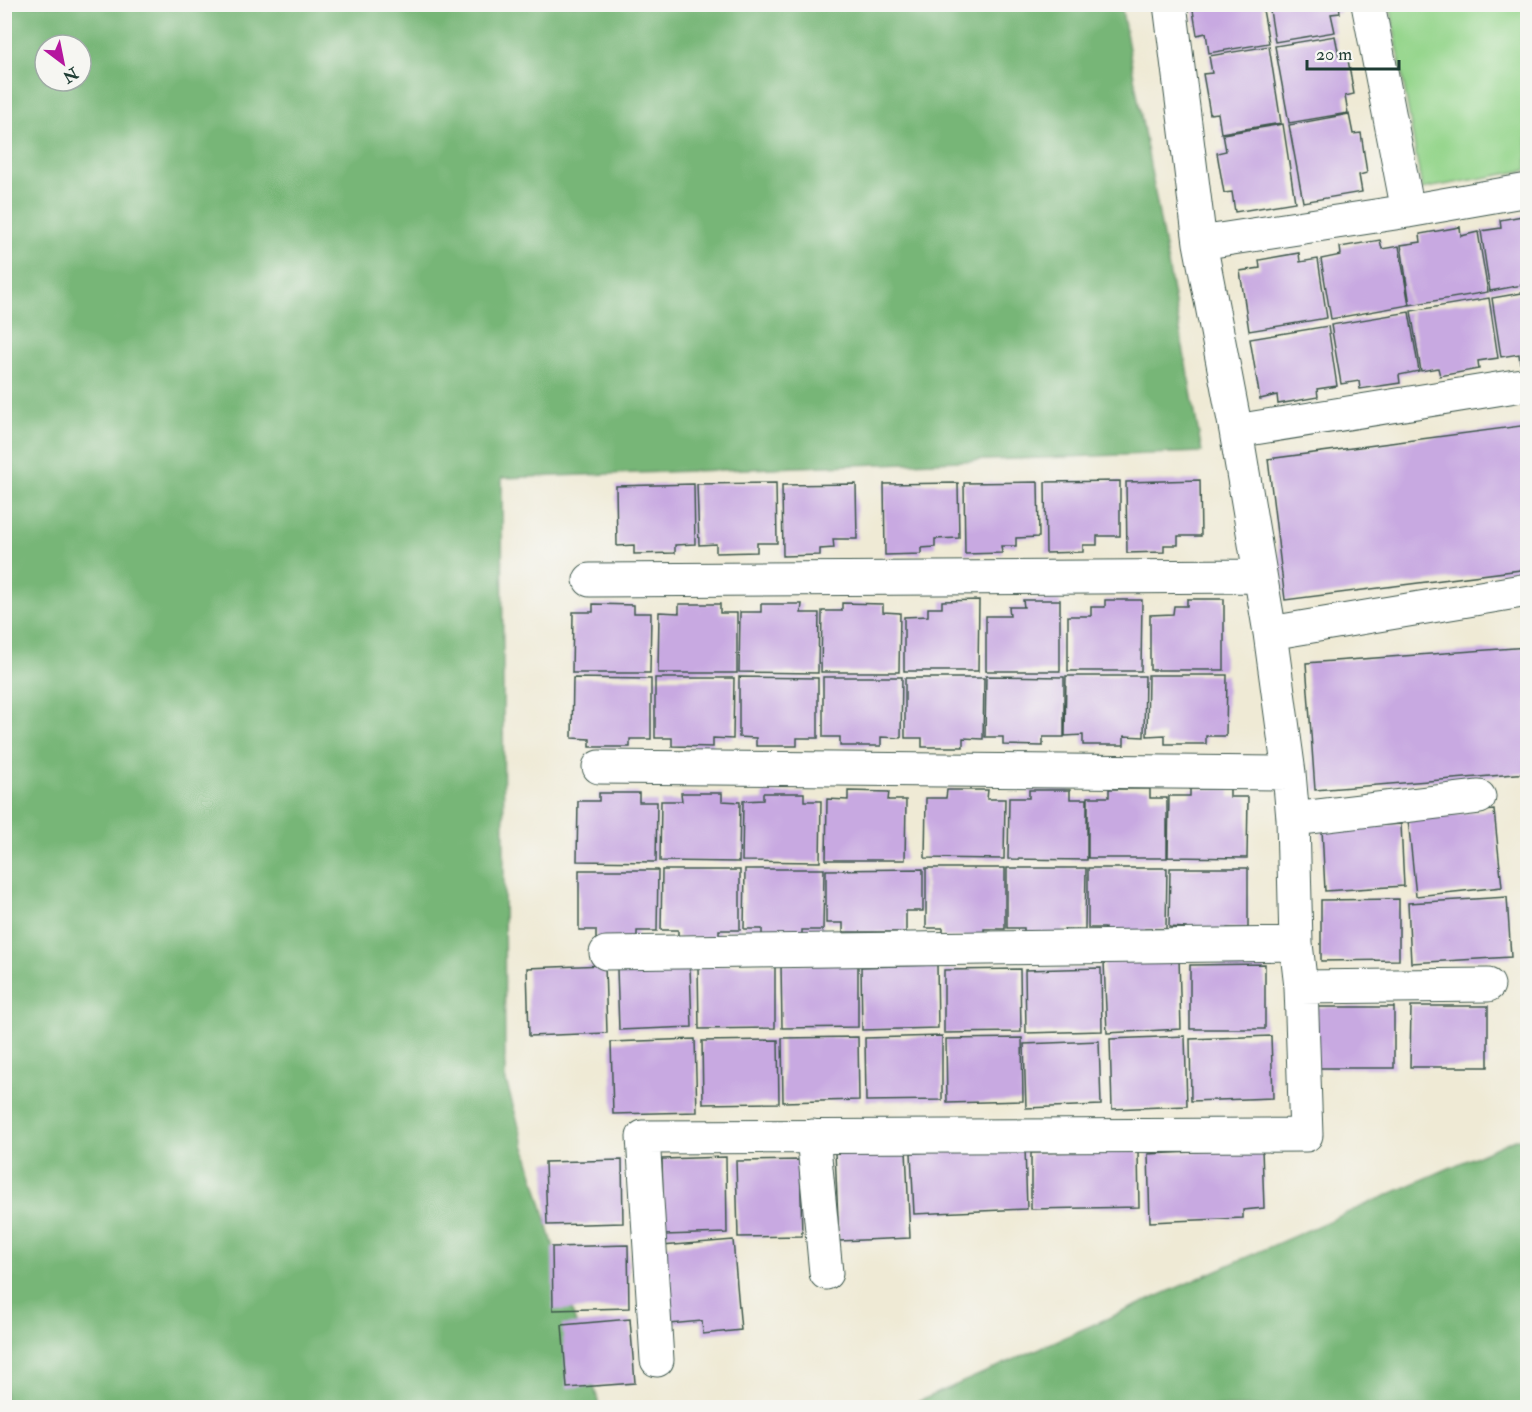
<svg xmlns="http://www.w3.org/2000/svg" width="1532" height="1412" font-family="'IM FELL Double Pica',serif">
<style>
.green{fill:#94d58b;stroke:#5a8960;stroke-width:1.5}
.forest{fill:#77b677;stroke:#4b7a56;stroke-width:1.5;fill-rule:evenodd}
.building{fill:#c8a9e1}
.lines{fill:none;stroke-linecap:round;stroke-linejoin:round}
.minor-casing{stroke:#3e574c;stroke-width:35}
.minor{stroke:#fff;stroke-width:33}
</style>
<rect width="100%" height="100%" fill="#f6f6f2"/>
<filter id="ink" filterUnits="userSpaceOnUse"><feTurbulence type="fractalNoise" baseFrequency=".0167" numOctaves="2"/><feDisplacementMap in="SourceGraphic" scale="12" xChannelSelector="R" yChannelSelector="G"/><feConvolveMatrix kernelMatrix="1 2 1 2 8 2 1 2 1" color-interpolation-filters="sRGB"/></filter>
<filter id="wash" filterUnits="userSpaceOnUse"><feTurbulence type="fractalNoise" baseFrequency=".008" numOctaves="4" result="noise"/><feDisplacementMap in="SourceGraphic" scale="24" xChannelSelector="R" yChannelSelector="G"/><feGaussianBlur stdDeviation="1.35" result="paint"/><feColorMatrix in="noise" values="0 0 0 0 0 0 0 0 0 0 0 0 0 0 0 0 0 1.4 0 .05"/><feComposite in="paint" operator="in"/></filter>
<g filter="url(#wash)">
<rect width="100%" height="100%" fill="#efead5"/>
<!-- green -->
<path class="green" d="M1390 5H1527V170L1422 189Z"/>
<!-- forest -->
<path class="forest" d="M5 5H1121L1202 452 502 478 505 1078 600 1407 5 1408ZM45 45H81V81H45Z
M1515 1139H1528L1527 1407H906Z"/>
<g id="blocks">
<!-- building -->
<path class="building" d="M1192 4H1262L1269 43 1209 53 1206 33 1197 35Z
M1269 4H1339L1340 13 1331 14 1335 32 1275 42Z
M1335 36 1339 56 1347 54 1354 94 1345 96 1348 113 1289 123 1275 46Z
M1269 46 1281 123 1221 133 1218 113 1210 114 1203 74 1212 73 1209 56Z
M1349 114 1353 134 1361 133 1367 173 1359 175 1362 192 1303 202 1289 125Z
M1283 124 1295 202 1235 212 1232 192 1224 193 1217 153 1226 151 1223 134Z
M1528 215V284L1490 291 1481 231 1501 228 1500 220Z
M1460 227 1461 236 1478 232 1488 292 1410 305 1401 245 1421 242 1420 234Z
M1380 240 1382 249 1399 246 1409 305 1331 319 1321 259 1341 255 1340 247Z
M1299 253 1300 262 1318 259 1327 318 1249 331 1240 271 1260 268 1259 260Z
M1528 292V361L1520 363 1519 354 1501 357 1492 298Z
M1489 298 1498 358 1478 361 1479 369 1440 376 1438 368 1421 371 1411 311Z
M1409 312 1419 371 1399 375 1400 383 1360 389 1359 381 1341 384 1331 325Z
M1328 326 1337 386 1317 389 1318 397 1278 404 1277 395 1260 399 1250 339Z
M1528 425V569L1285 600 1268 459Z
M1200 480 1201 536H1178V545H1164V552L1127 553 1126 482Z
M1120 481V536H1097V545H1083V552L1046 553 1045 482Z
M1038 482 1039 537 1016 538V546H1001L1002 553 965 554 964 483Z
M776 483 777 543H757V552L716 553V544L699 545 697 484Z
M958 483 959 538 935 539V547L921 548V554L885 555 884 484Z
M694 484 695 544 675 545V553L634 554V545L617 546 616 486Z
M856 484 857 539H833L834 548 820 549V555L783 556 782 485Z
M1187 599H1224V670H1150V615L1173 614 1174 606H1187Z
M979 600 978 671H904V617L928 616V608H942V601Z
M1023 600H1060V671H986V616H1010L1009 607H1024Z
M1105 600H1142L1141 671H1068V616H1091V607H1105Z
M842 603 883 604V612L900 613 899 672H821L822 611H842Z
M593 604 634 605V613H651L650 673H572L573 612H593Z
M679 604H720V613H737V673H658L659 612 679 613Z
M761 604H802L801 613H819L818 673 739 672 740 612H761Z
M1528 647V773L1315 790 1306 663Z
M1148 675H1227L1226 736H1206V744H1165V735L1147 736Z
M986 676 1064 677V737H1043V746L1003 745V737H985Z
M1066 676H1145L1144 737 1124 736V745H1083V735L1065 736Z
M739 677 818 678V738H797V746H756V738L739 737Z
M823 677H902L901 738 881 737V746H840V737H823Z
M573 678 651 679V739H630V747H590V739L572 738Z
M655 678H734L733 739 713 738V747L672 746V738H655Z
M905 678H984L983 739 963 738V747H922V738H905Z
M1109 789H1150V798H1167V858H1088V797H1109Z
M1190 789H1230V797H1248L1247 858 1168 857 1169 796H1190Z
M947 790H988L987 799H1005L1004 859 925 858 926 798H946Z
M1029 790H1070V799H1087V860L1008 859 1009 798H1029Z
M848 791 889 792 888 800H906L905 860H826L827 799 848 800Z
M599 793H639V802H657L656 862 577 861 578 801H599Z
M681 793H722V801L740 802 739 862 660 861 661 801H682Z
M763 793H804V801H821L820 862 742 861 743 801 763 800Z
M1494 810 1502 887 1416 896 1408 819Z
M1401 824 1404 886 1325 891 1322 829Z
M926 868H1005V929H984V937H943V928H926Z
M1007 868H1086L1085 929H1064L1065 937H1024V928H1007Z
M1088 868H1167L1166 929H1145L1146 937H1105V928H1088Z
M1170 868H1248V928H1227V937L1186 936V928L1169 927Z
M745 869H824L823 930H802V938H762V929H744Z
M923 869V911H906V932H843V923H826V870Z
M579 870H658L657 931H637V939H596V930H579Z
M662 870H740V930H719V938H678V930H661Z
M1507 897 1511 957 1411 963 1408 903Z
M1399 899V960L1321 961V900Z
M1179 959 1181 1029 1107 1033 1104 962Z
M858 963V1027L782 1028 781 965Z
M1265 964V1029H1190V965Z
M605 965 607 1033 529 1036 527 968Z
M775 965V1028L699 1029 698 966Z
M937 965 938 1028 862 1030 861 967Z
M690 967 692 1027 619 1030 617 969Z
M1101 968 1102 1031 1026 1033 1025 970Z
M1020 969 1021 1032 944 1033V970Z
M1411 1006H1488V1067H1410Z
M1316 1007H1394V1068H1316Z
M942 1036V1100L866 1101 865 1038Z
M1185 1036 1187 1106 1112 1109 1110 1039Z
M1271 1036 1273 1098 1191 1101 1190 1039Z
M858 1037 859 1100 783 1102 782 1038Z
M1022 1038 1023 1101 947 1103 946 1039Z
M695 1039 697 1112 613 1114 611 1042Z
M778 1040 779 1103 703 1104 702 1041Z
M1099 1041 1101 1105 1026 1108 1024 1044Z
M1025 1148 1027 1209 914 1214 911 1153Z
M1262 1149 1264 1208 1243 1210V1218L1150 1222 1148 1154Z
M906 1150 910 1238 839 1241 835 1153Z
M1138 1151 1139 1207 1031 1209V1153Z
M726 1157 727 1233 664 1235 662 1159Z
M622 1160 623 1223 547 1225 545 1162Z
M800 1160 802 1236 738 1237 736 1161Z
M733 1240 741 1330 703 1334 702 1321 669 1324 662 1246Z
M628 1245 629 1308 553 1310 552 1247Z
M630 1319 635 1383 567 1388 562 1325Z"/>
</g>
</g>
<g filter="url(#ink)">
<use href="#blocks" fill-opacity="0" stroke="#3e574c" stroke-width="1.5"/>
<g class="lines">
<!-- minor casing -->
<g class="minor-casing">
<path id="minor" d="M1368 4 1408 211
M1200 243 1408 211 1528 190
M1236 431 1528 384
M590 580 1260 576
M1270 633 1528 590
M599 767 1289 773
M1293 819 1479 797
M606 953 1296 944
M1301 987 1488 985
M813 1136 826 1273
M657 1360 643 1137 1306 1135 1301 987 1296 944 1293 819 1289 773 1270 633 1236 431 1200 243 1170 4"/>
</g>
<!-- minor -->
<use href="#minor" class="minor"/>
</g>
</g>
<!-- margin -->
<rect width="1532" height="1412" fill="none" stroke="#f6f6f2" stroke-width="24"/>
<!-- north arrow -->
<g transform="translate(63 63) rotate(148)"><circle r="28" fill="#f6f6f2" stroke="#a0aca6" stroke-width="1.5"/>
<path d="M0-4.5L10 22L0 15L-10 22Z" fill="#b5179e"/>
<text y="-9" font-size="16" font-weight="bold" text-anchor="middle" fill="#1f3d34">N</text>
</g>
<!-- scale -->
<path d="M1307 60v9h92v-9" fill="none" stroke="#1f3d34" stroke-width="3"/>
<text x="1316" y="60" font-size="18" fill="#1f3d34" stroke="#f6f6f2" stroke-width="4.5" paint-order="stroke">20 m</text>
</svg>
